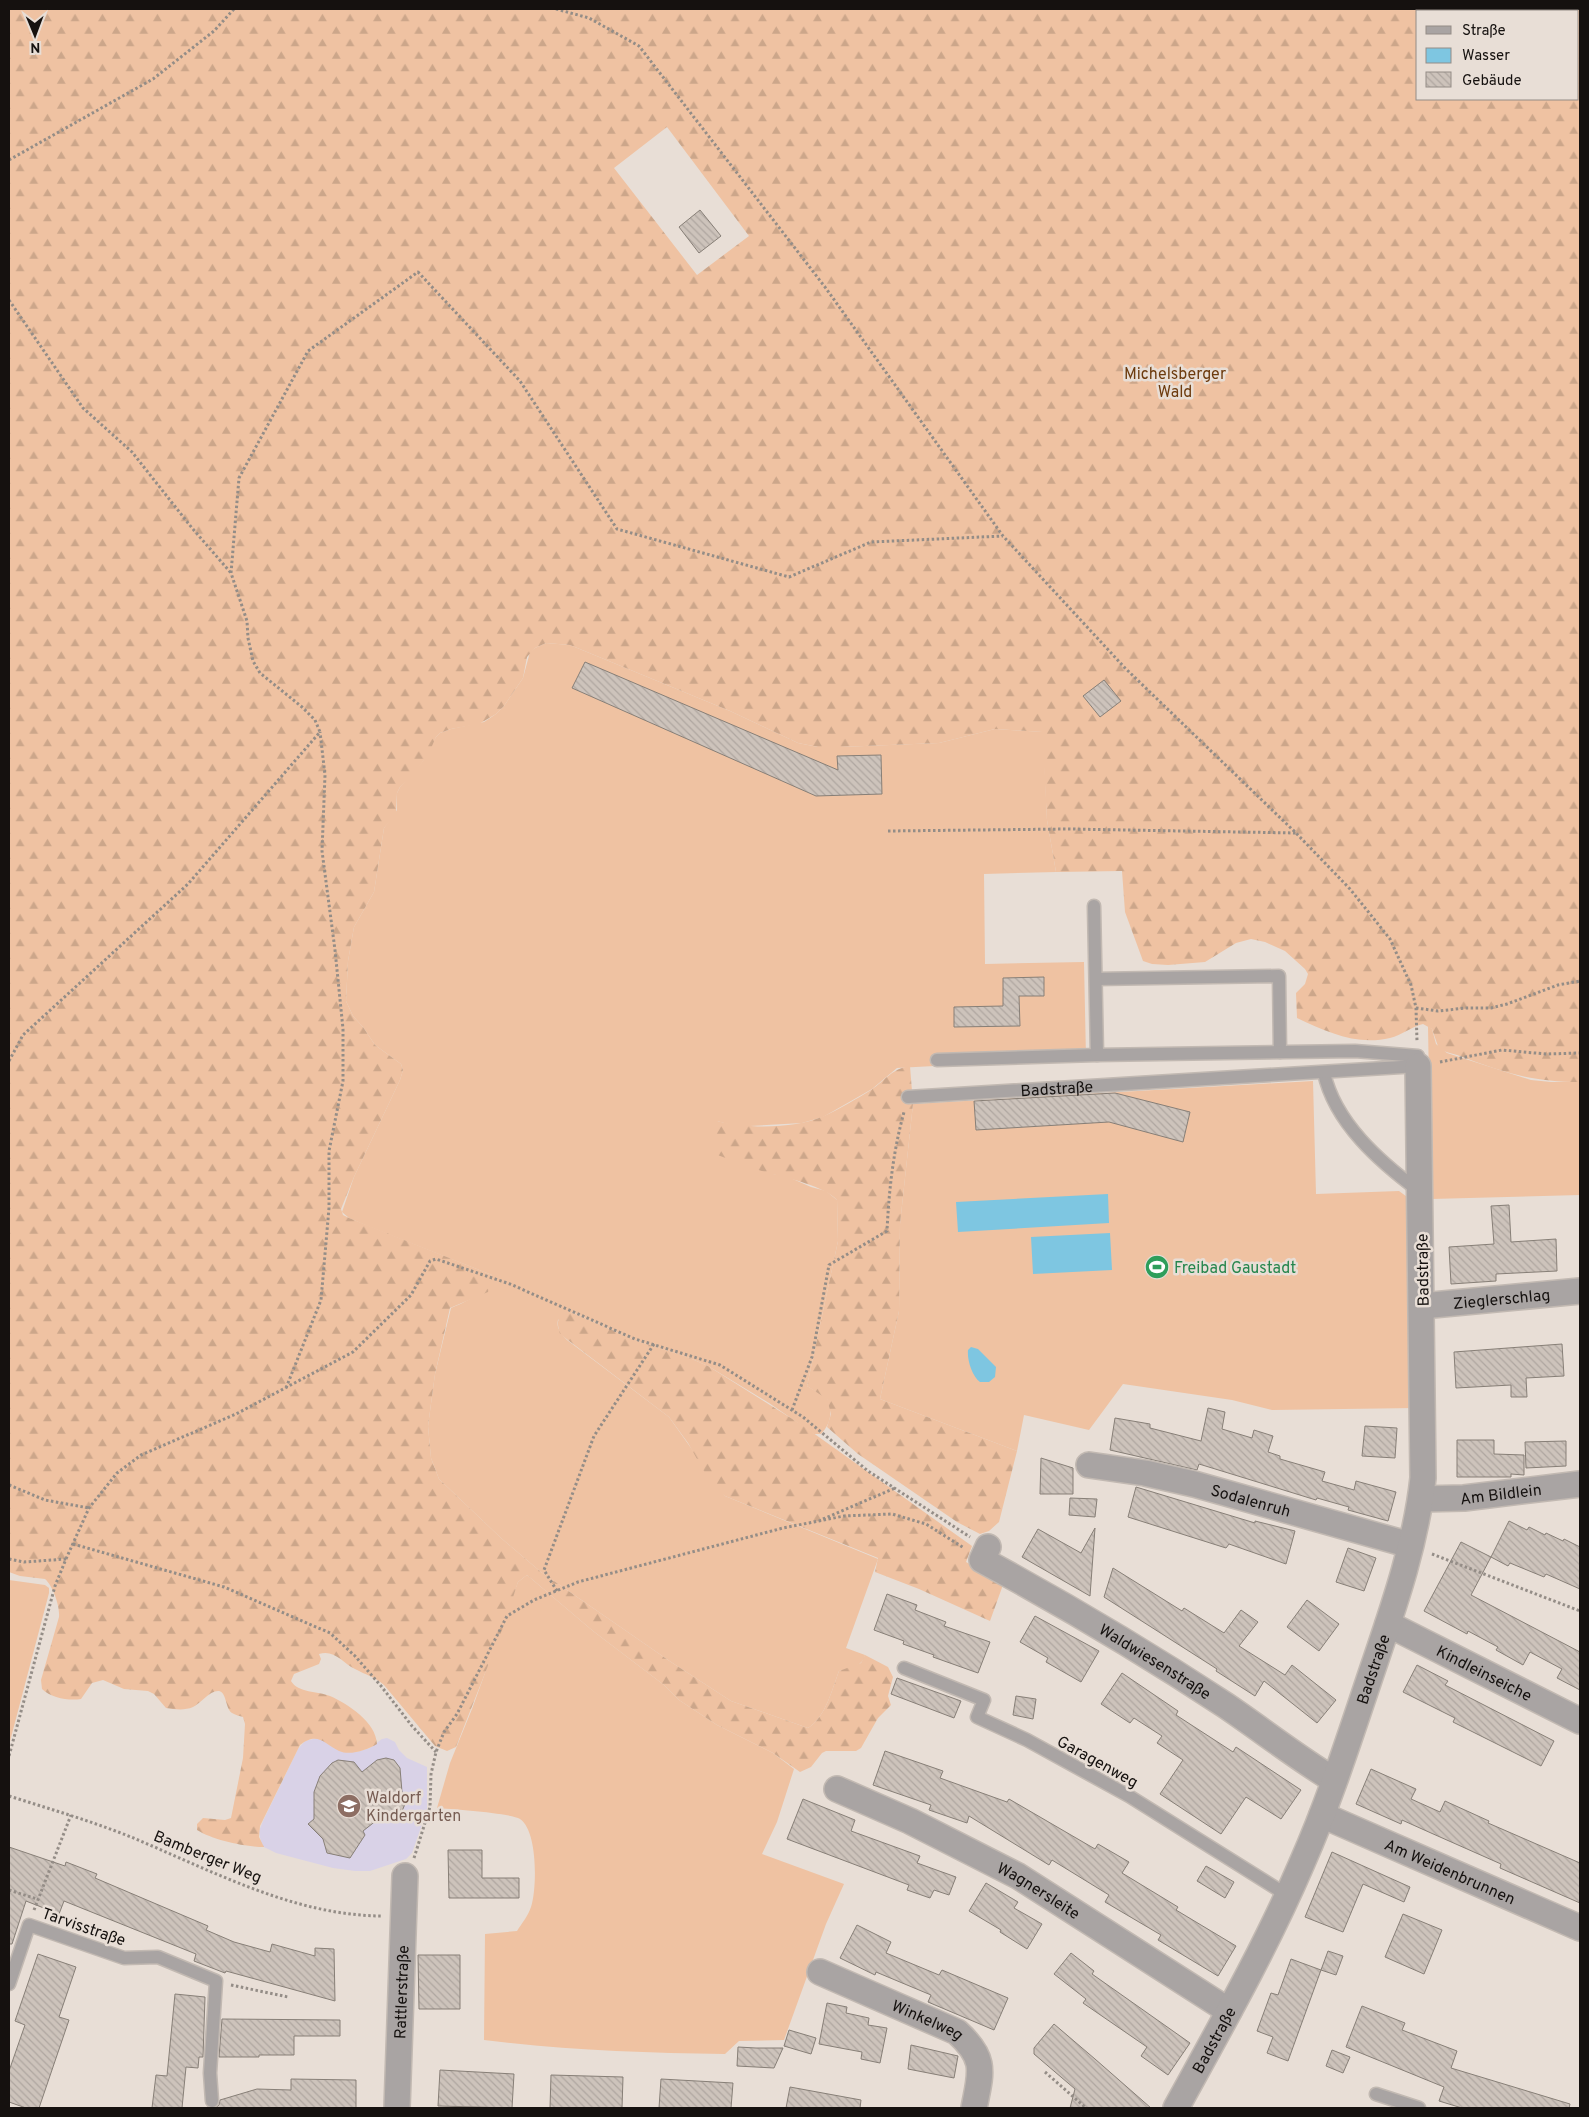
<svg xmlns="http://www.w3.org/2000/svg" width="1589" height="2117" font-family="Overpass,sans-serif">
<style>
.education{fill:#d9d2e7}
.grass{fill:#efc2a2}
.forest{fill:url(#forest-firs);fill-rule:evenodd}
.water{fill:#7ec6e1}
.building{fill:url(#building-back-hatch);stroke:#877f77}
.lines{fill:none;stroke-linecap:round;stroke-linejoin:round}
.lane-casing{stroke:#c2b9b2;stroke-width:15}
.street-casing{stroke:#c2b9b2;stroke-width:28}
.path{stroke:#948d87;stroke-width:3;stroke-dasharray:2.5 2.5;stroke-linecap:butt}
.lane{stroke:#a9a4a3;stroke-width:12}
.street{stroke:#a9a4a3;stroke-width:25}
.labels{text-anchor:middle;stroke-width:5;stroke-linejoin:round;paint-order:stroke}
.park-label{font-size:16px;fill:#6d3b0e;stroke:#e8ded6}
.street-label{font-size:16px;fill:#15110f;stroke:#e8ded6}
.leisure-label{font-size:16px;fill:#27864d;stroke:#e8ded6;text-anchor:start}
.education-label{font-size:16px;fill:#785e54;stroke:#e8ded6;text-anchor:start}
</style>
<defs>
<pattern id="forest-firs" width="22" height="20" patternUnits="userSpaceOnUse" patternTransform="scale(1.25)"><rect width="22" height="20" fill="#efc2a2"/><path d="M5 1l3.5 6h-7zM16 11l3.5 6h-7z" fill="#cca68a"/></pattern>
<pattern id="building-back-hatch" width="6" height="6" patternUnits="userSpaceOnUse" patternTransform="scale(1.25)"><rect width="6" height="6" fill="#cdc3bb"/><path d="M-1 5l2 2M0 0l6 6M5-1l2 2" fill="none" stroke="#afa6a0"/></pattern>
</defs>
<rect width="100%" height="100%" fill="#e8ded6"/>
<!-- education -->
<path class="education" d="M317 1738 328 1743 340 1751 357 1752 370 1748 382 1739 387 1738 395 1742 399 1750 407 1758 427 1767V1810L412 1853 406 1859 370 1871H355L333 1868 276 1853 264 1847 261 1843 259 1831 263 1821 298 1749 305 1741Z"/>
<!-- grass -->
<path class="grass" d="M546 643 570 645 730 711 798 743 818 747H840L939 743 995 729 1043 732 1047 820 1056 872 984 874 985 964 1084 962 1086 1058 897 1068 872 1089 823 1117 802 1123 750 1126H735L717 1121 773 1174 786 1176 811 1187 826 1191 837 1200 838 1241 807 1386 827 1398C833 1412 831 1423 821 1434H814L769 1403 708 1366 685 1356 640 1342 572 1312 558 1320C556 1328 561 1334 567 1340L669 1417 725 1496 878 1559 846 1648 865 1655C862 1667 850 1668 839 1671 832 1689 826 1717 808 1728L731 1701 671 1662 541 1572 501 1538 439 1479 431 1458 428 1426 435 1374 451 1308C466 1302 487 1292 492 1275L370 1227 349 1218 342 1212 354 1177 400 1080 403 1070 401 1064 375 1045 363 1027 353 1016 346 1001 348 961 354 927 374 892 384 828 397 810V793L400 787 423 761 436 737 440 733 451 729 484 722 496 714 504 706 523 678 530 652 535 648Z
M1428 1026 1432 1029 1436 1044 1447 1053 1531 1080 1551 1082H1580V1195L1431 1199Z
M1313 1081 1316 1194 1399 1191 1414 1202 1415 1408 1272 1410 1232 1400 1123 1384 1089 1430 1024 1415 1017 1451 880 1399 899 1311 900 1224 913 1104Z
M527 1575 593 1631 664 1685 679 1700 717 1725 773 1753 794 1769 777 1822 762 1854 844 1884 826 1924 784 2040 739 2041 725 2054C643 2053 565 2050 484 2040L485 1934 517 1931C522 1923 528 1916 531 1907 537 1889 538 1831 520 1819 510 1813 452 1809 437 1808L450 1763 472 1709 518 1582Z
M9 1580 45 1585 49 1588V1593L9 1745Z"/>
<!-- forest -->
<path class="forest" d="M9 9H1580V1082C1530 1082 1503 1072 1457 1055 1451 1053 1445 1052 1439 1049L1432 1029 1423 1024C1411 1027 1402 1035 1390 1038 1357 1046 1327 1032 1297 1018L1296 993 1305 984 1308 974 1305 969 1285 951 1265 942 1251 939 1236 943 1205 962 1168 965 1152 964 1143 961 1125 912 1122 871 1056 872 1047 820 1042 732 995 729 939 743 840 747H818L798 743 730 711 570 645 546 643 535 648 527 657 523 678 504 706 496 714 479 724 451 729 440 733 436 737 428 755 414 773 400 787 397 793 396 814 384 828 374 892 354 927 348 961 346 1001 353 1016 363 1027 375 1045 401 1064 403 1070 400 1080 354 1177 341 1209 343 1215 349 1218 492 1275 488 1292 450 1308 435 1374 428 1426 431 1458 439 1479 501 1538 541 1572 671 1662 731 1701 808 1728C826 1717 832 1689 839 1671L861 1663 865 1655 888 1667 893 1677 888 1696 891 1705 878 1718 861 1748 856 1751H826L822 1753 811 1767 800 1772 773 1753 717 1725 679 1700 664 1685 593 1631 527 1575 518 1582 504 1625 456 1747 447 1751 435 1746 384 1685C375 1677 366 1675 355 1669 343 1663 334 1649 319 1654L321 1659 319 1664 294 1674 291 1681C298 1693 318 1691 330 1696 348 1704 376 1722 377 1744 367 1750 350 1756 339 1751 324 1744 318 1731 300 1745L260 1826 259 1837 264 1847C245 1847 213 1840 197 1830V1824L203 1818 225 1820 231 1818 243 1758 245 1724 243 1717C240 1716 235 1715 232 1713 225 1708 227 1693 219 1691 210 1690 200 1704 193 1707 184 1711 174 1709 166 1708L154 1694 148 1691 124 1689 103 1680 92 1683 81 1699C69 1701 51 1698 42 1689L41 1680 59 1617C60 1606 53 1586 45 1579L20 1576 9 1572ZM1418 11H1578V99H1418ZM667 127 749 236 697 275 614 168Z
M910 1066 913 1104 900 1224 899 1311 880 1399 1017 1451 999 1522 989 1531 980 1534 957 1522 858 1454 827 1427 831 1414 827 1399 807 1386 838 1241 837 1200C825 1187 789 1178 772 1174 752 1169 732 1160 712 1153L717 1121C747 1129 795 1129 824 1116 840 1109 856 1099 871 1090 886 1080 891 1069 910 1066Z
M566 1312H571L640 1342 685 1356 708 1366 802 1425 972 1546 966 1562 1004 1582 990 1621 919 1589 875 1572 878 1558 725 1496 710 1482 688 1443 669 1417 560 1334C557 1323 556 1319 566 1312Z"/>
<!-- water -->
<path class="water" d="M1108 1194 1109 1223 958 1232 956 1202Z
M1110 1233 1112 1270 1033 1274 1031 1237Z
M971 1347 978 1349 996 1367 995 1377 989 1382H980C972 1376 967 1360 968 1350Z"/>
<!-- building -->
<path class="building" d="M700 210 721 236 699 253 679 227Z
M585 662 838 770 837 756 881 755 882 794 816 796 572 688Z
M1104 680 1121 701 1100 717 1083 696Z
M1044 977V996H1019L1020 1026 954 1027V1007L1003 1006V978Z
M1115 1093 1190 1112 1183 1142 1109 1122 976 1130 974 1101Z
M1509 1205 1511 1242 1556 1239 1557 1271 1496 1274V1281L1451 1284 1449 1247 1494 1244 1491 1206Z
M1562 1344 1564 1376 1526 1378 1527 1397H1511V1385L1456 1388 1454 1352Z
M1208 1408 1225 1412 1222 1429 1252 1438 1254 1430 1273 1436 1268 1452 1280 1456V1459L1325 1472 1322 1481 1354 1490 1356 1481 1396 1492 1388 1521 1348 1510 1349 1507 1317 1498 1316 1500 1199 1464 1197 1470 1110 1450 1115 1418 1150 1424V1428L1201 1441Z
M1365 1426 1397 1428 1395 1458 1362 1456Z
M1457 1440H1494V1454L1524 1455V1475L1511 1474V1477H1457Z
M1566 1441V1466L1526 1468 1525 1442Z
M1041 1458 1073 1468V1494H1040Z
M1136 1487 1255 1523V1521L1295 1531 1286 1564 1229 1544 1226 1548 1128 1517Z
M1070 1498 1097 1499 1095 1517 1069 1515Z
M1509 1521 1527 1530 1529 1527 1545 1535 1546 1533 1563 1541 1564 1539 1580 1547V1589L1546 1574 1544 1577 1510 1563 1508 1566 1491 1557Z
M1095 1528 1090 1596 1022 1557 1038 1529 1081 1553Z
M1461 1542 1491 1557 1471 1595 1580 1652V1690L1557 1678 1562 1669 1530 1652 1523 1665 1496 1650 1498 1647 1468 1631 1467 1634 1424 1611Z
M1348 1548 1376 1558 1364 1591 1336 1582Z
M1113 1568 1182 1611 1184 1608 1224 1633 1241 1610 1258 1622 1239 1646 1285 1675 1292 1665 1336 1700 1317 1723 1264 1681 1255 1696 1216 1671 1217 1669 1104 1597Z
M887 1594 917 1605 915 1610 946 1622 944 1626 990 1642 978 1673 933 1657 934 1655 903 1644 904 1641 874 1630Z
M1307 1600 1339 1624 1319 1651 1287 1627Z
M1035 1616 1099 1651 1081 1682 1046 1662 1048 1658 1020 1642Z
M1417 1665 1448 1681 1445 1685 1554 1741 1541 1766 1453 1722 1455 1718 1403 1692Z
M1122 1673 1178 1711 1176 1715 1233 1752 1236 1747 1301 1790 1281 1819 1246 1797 1221 1834 1160 1794 1183 1760 1157 1743 1162 1736 1134 1718 1130 1723 1101 1704Z
M897 1678 961 1701 954 1718 891 1694Z
M1016 1696 1036 1699 1033 1719 1013 1715Z
M885 1751 943 1771 940 1778 1007 1802 1009 1799 1095 1849 1098 1844 1129 1862 1122 1873 1178 1907 1176 1910 1236 1946 1218 1976 1158 1940 1161 1935 1105 1902 1109 1895 1052 1860 1049 1865 969 1816 967 1823 929 1810 931 1805 873 1785Z
M386 1758 394 1760 400 1768 402 1792 406 1795 405 1804 400 1816 377 1820 363 1831 365 1835 350 1858 327 1853 323 1839 308 1824 314 1819V1792L320 1776 332 1763 338 1760 354 1762 362 1772 377 1760Z
M1371 1769 1416 1789 1411 1799 1440 1812 1445 1801 1489 1821 1488 1823 1580 1863V1903L1500 1868 1501 1864 1431 1833 1402 1820 1401 1824 1356 1804Z
M803 1799 855 1820 851 1831 920 1856 917 1863 956 1877 949 1895 934 1890 930 1898 907 1890 909 1885 787 1839Z
M9 1847 65 1866 66 1862 97 1874 95 1878 208 1926 206 1930 234 1942 270 1952 272 1944 315 1956V1948L334 1949 335 2001 226 1971 225 1973 194 1961 196 1954 64 1901 59 1914 26 1901 12 1944H9Z
M448 1850H482V1878H519V1898H449Z
M1332 1852 1410 1887 1404 1902 1363 1884 1343 1932 1305 1917Z
M1206 1866 1234 1882 1225 1898 1197 1881Z
M986 1883 1018 1902 1014 1908 1042 1924 1027 1949 1000 1932 1001 1930 969 1911Z
M1403 1914 1442 1930 1424 1974 1385 1957Z
M857 1925 891 1942 886 1953 939 1975 942 1970 1008 1998 994 2030 928 2002 931 1995 876 1972 875 1975 840 1958Z
M1328 1951 1343 1956 1336 1975 1321 1970Z
M1071 1953 1094 1971 1092 1974 1190 2043 1168 2075 1141 2056 1147 2047 1083 2003 1086 1999 1054 1974Z
M38 1954 76 1967 59 2017 69 2020 39 2108H26L9 2102V2071L25 2025 15 2021Z
M418 1955H460V2009H419Z
M1291 1959 1321 1970 1288 2061 1267 2053 1273 2037 1257 2031 1271 1993 1278 1995Z
M175 1994 205 1997 203 2057H199L198 2068 186 2067 182 2108H152L156 2075 167 2076Z
M827 2003 847 2007 846 2013 869 2018 868 2025 887 2028 880 2063 861 2059 862 2052 819 2044Z
M1362 2006 1405 2023 1402 2030 1457 2051 1451 2068 1570 2104 1569 2108H1462L1439 2101 1444 2087 1346 2047Z
M222 2019 340 2020V2036H294V2055H259V2057H219Z
M1054 2024 1095 2059 1151 2108H1070L1075 2089 1034 2054V2048Z
M789 2030 816 2038 811 2054 784 2046Z
M911 2045 958 2056 954 2078 908 2069Z
M738 2047 756 2048H783L774 2068 737 2066Z
M1332 2050 1350 2057 1343 2073 1326 2066Z
M440 2070 514 2074 512 2108 438 2106Z
M551 2075 623 2077 622 2108H550Z
M291 2079 356 2080V2108H215L219 2105 220 2100 257 2089 291 2090Z
M661 2079 733 2083 731 2108H659Z
M790 2087 861 2100 860 2108H786Z"/>
<g class="lines">
<!-- lane casing -->
<g class="lane-casing">
<g id="lane">
<path d="M1096 979 1279 976 1280 1052"/>
<path d="M937 1060 1097 1055"/>
<path d="M1324 1073C1335 1123 1380 1162 1419 1191"/>
<path id="s1" d="M908 1097 1418 1066V1056L1355 1051 1097 1055 1094 906"/>
<path d="M904 1668 984 1700 977 1717 1027 1740 1129 1796 1287 1895"/>
<path d="M9 1984 29 1925 124 1958 158 1957 216 1981 210 2073 212 2101"/>
<path d="M1376 2094 1419 2108"/>
</g>
</g>
<!-- street casing -->
<g class="street-casing">
<g id="street">
<path id="s2" d="M1422 1306 1580 1291"/>
<path id="s3" d="M1089 1465 1145 1473 1194 1484 1410 1545"/>
<path id="s4" d="M1421 1499 1464 1498 1580 1484"/>
<path id="s5" d="M988 1547 982 1560C1065 1605 1146 1653 1225 1705 1262 1730 1296 1757 1334 1780"/>
<path id="s6" d="M1388 1624 1580 1721"/>
<path id="s7" d="M837 1789 910 1821 1018 1876 1229 2011"/>
<path id="s8" d="M1322 1815 1580 1928"/>
<path id="s9" d="M820 1972 957 2032C987 2059 981 2072 974 2108"/>
<path id="s10" d="M397 2108 405 1876"/>
<path id="s11" d="M1176 2108C1220 2028 1266 1947 1302 1863 1330 1800 1351 1733 1373 1668 1394 1606 1416 1543 1423 1478L1418 1066"/>
</g>
</g>
<!-- path -->
<path class="path" d="M556 9 589 18 639 46 825 287 1003 536 1125 668 1296 833 1350 889 1390 939 1411 985 1416 1008 1417 1041
M9 160 153 79 214 31 234 9
M9 300 83 408 132 452 192 528 231 573
M888 831 1069 829 1296 833
M1416 1008 1438 1011 1466 1008H1491L1507 1004 1558 985 1580 981
M9 1061 23 1035 188 884 320 732 315 720 302 707 260 673 253 661 248 638 247 621 231 573 239 478 308 351 418 272 520 381 617 529 789 577 871 542 1003 536
M1440 1062 1502 1050 1546 1054 1580 1053
M286 1388 321 1300 329 1208V1151L343 1081V1029L335 950 322 851 325 775 320 732
M792 1410 812 1357 829 1265 887 1231C889 1190 893 1152 904 1112
M9 1485 45 1500 89 1508
M823 1519 895 1488
M73 1544 224 1587 330 1633 355 1656 381 1686 412 1726 436 1752
M1432 1554 1580 1611
M9 1559 24 1562 66 1559 55 1586 9 1756
M66 1559 89 1508 117 1473 141 1455 236 1414 353 1352 411 1295 430 1261 436 1259 510 1284 635 1339 720 1365 803 1417 868 1471 970 1537
M557 1591 544 1570 594 1436 654 1344
M9 1796C50 1809 91 1821 131 1837 211 1870 294 1916 383 1916
M414 1858 430 1807 431 1774 436 1752 444 1732 457 1714 507 1616 534 1600 578 1582 783 1528 844 1516 892 1514 926 1524 964 1548
M9 1890 37 1899
M34 1910 71 1815
M231 1985 288 1997
M1045 2072 1086 2108"/>
<!-- lane -->
<use href="#lane" class="lane"/>
<!-- street -->
<use href="#street" class="street"/>
</g>
<!-- icons -->
<defs>
<g id="stadium-disc" transform="scale(1.25)"><circle r="9.5" fill="#2e9e5b" stroke="#e8ded6"/><path d="M0-5a6.5 5 0 1 0 0 10a6.5 5 0 1 0 0-10ZM-3.5-1.8h7v3.6h-7Z" fill="#fff"/></g>
<g id="school-disc" transform="scale(1.25)"><circle r="9.5" fill="#8d6e63" stroke="#e8ded6"/><path d="M0-5L7-2L0 1L-7-2ZM-4 1L0 2.5L4 1V4Q0 6-4 4Z" fill="#fff"/></g>
</defs>
<g fill-rule="evenodd">
<use href="#stadium-disc" x="1157" y="1267"/>
<use href="#school-disc" x="349" y="1806"/>
</g>
<g class="labels">
<!-- park labels -->
<g class="park-label">
<text x="1175" y="379">Michelsberger<tspan x="1175" dy="18">Wald</tspan></text>
</g>
<!-- street labels -->
<g class="street-label">
<text dy="6" stroke="none"><textPath href="#s1" startOffset="149">Badstraße</textPath></text>
<text transform="translate(1422 1270) rotate(-91)" y="6">Badstraße</text>
<text dy="6" stroke="none"><textPath href="#s2" startOffset="80">Zieglerschlag</textPath></text>
<text dy="6" stroke="none"><textPath href="#s4" startOffset="80">Am Bildlein</textPath></text>
<text dy="6" stroke="none"><textPath href="#s3" startOffset="166">Sodalenruh</textPath></text>
<text dy="6" stroke="none"><textPath href="#s5" startOffset="215">Waldwiesenstraße</textPath></text>
<text dy="6" stroke="none"><textPath href="#s11" startOffset="482">Badstraße</textPath></text>
<text dy="6" stroke="none"><textPath href="#s6" startOffset="108">Kindleinseiche</textPath></text>
<text transform="translate(1098 1761) rotate(29)" y="6">Garagenweg</text>
<text transform="translate(208 1856) rotate(22)" y="6">Bamberger Weg</text>
<text dy="6" stroke="none"><textPath href="#s8" startOffset="140">Am Weidenbrunnen</textPath></text>
<text dy="6" stroke="none"><textPath href="#s7" startOffset="226">Wagnersleite</textPath></text>
<text transform="translate(84 1926) rotate(19)" y="6">Tarvisstraße</text>
<text dy="6" stroke="none"><textPath href="#s10" startOffset="116">Rattlerstraße</textPath></text>
<text dy="6" stroke="none"><textPath href="#s9" startOffset="118">Winkelweg</textPath></text>
<text dy="6" stroke="none"><textPath href="#s11" startOffset="78">Badstraße</textPath></text>
</g>
<!-- leisure labels -->
<g class="leisure-label">
<text x="1174" y="1273">Freibad Gaustadt</text>
</g>
<!-- education labels -->
<g class="education-label">
<text x="366" y="1803">Waldorf<tspan x="366" dy="18">Kindergarten</tspan></text>
</g>
</g>
<!-- border -->
<rect width="1589" height="2117" fill="none" stroke="#15110f" stroke-width="20"/>
<!-- legend -->
<rect x="1416" y="10" width="162" height="90" fill="#e8ded6" stroke="#948c86"/>
<rect x="1426" y="26" width="25" height="8" fill="#a9a4a3" stroke="#948c86"/>
<text x="1462" y="35" font-size="15" fill="#15110f">Straße</text>
<rect x="1426" y="48" width="25" height="15" fill="#7ec6e1" stroke="#948c86"/>
<text x="1462" y="60" font-size="15" fill="#15110f">Wasser</text>
<rect x="1426" y="72" width="25" height="15" fill="url(#building-back-hatch)" stroke="#948c86"/>
<text x="1462" y="85" font-size="15" fill="#15110f">Gebäude</text>
<!-- north arrow -->
<g transform="translate(35 35) rotate(179)" stroke="#e8ded6" stroke-width="4" paint-order="stroke">
<path d="M0-4L9 19L0 12L-9 19Z" fill="#15110f"/>
<text y="-8" font-size="14" font-weight="bold" text-anchor="middle" fill="#15110f">N</text>
</g>
</svg>
